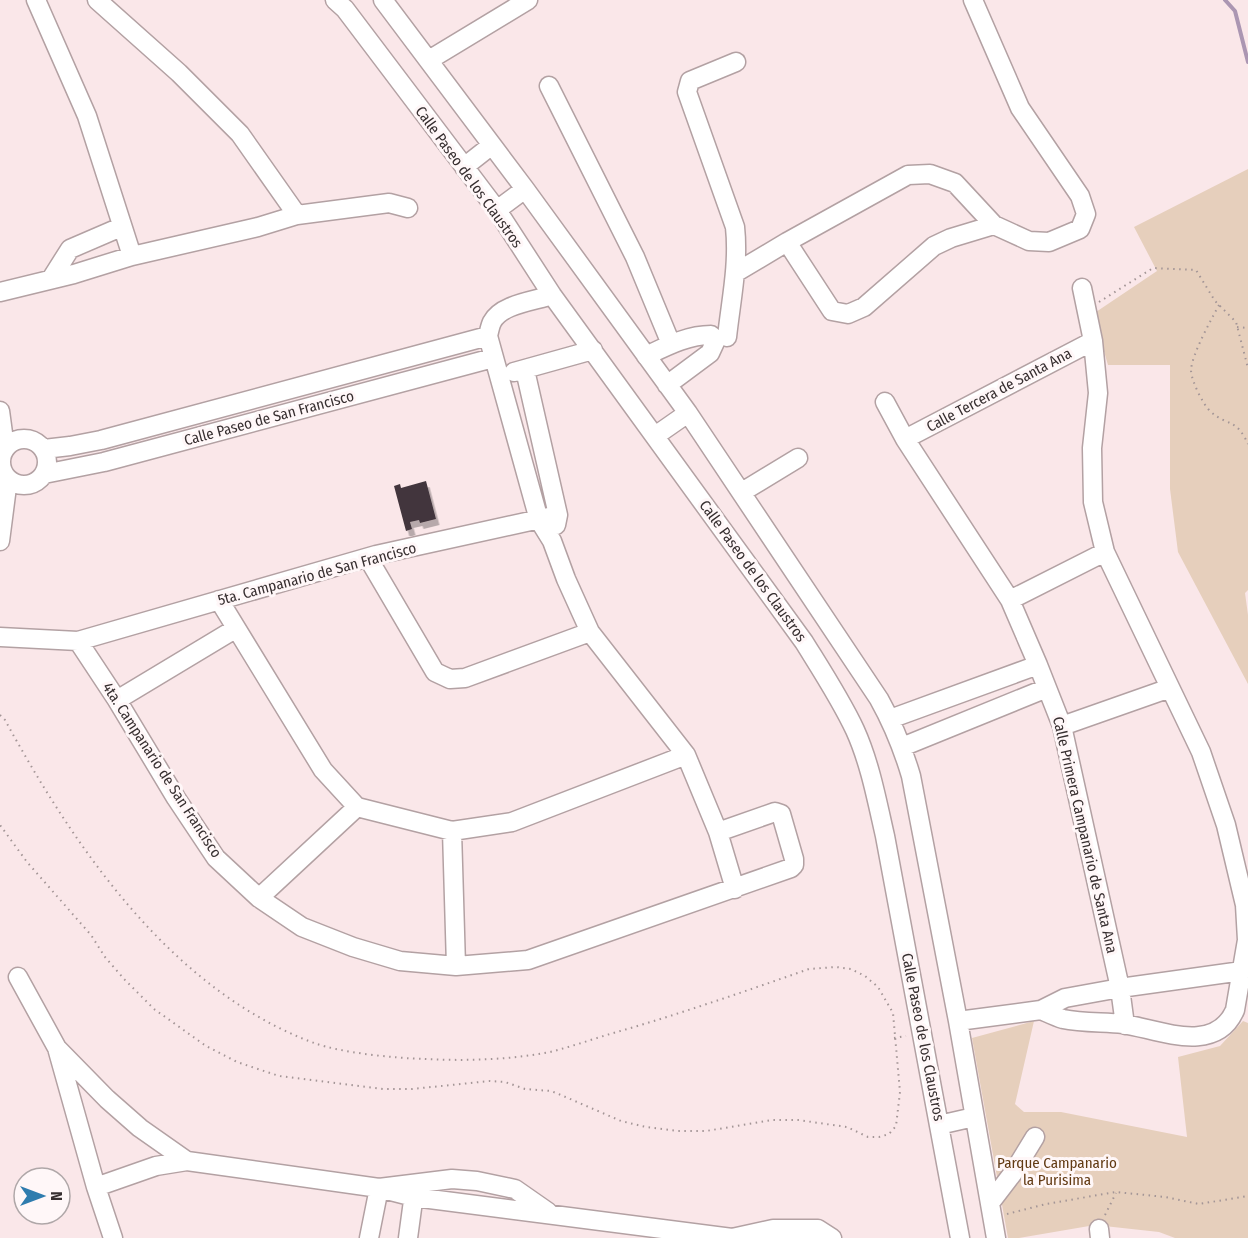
<svg xmlns="http://www.w3.org/2000/svg" width="1248" height="1238" font-family="'Fira Sans Condensed',sans-serif">
<style>
.green{fill:#e6cfbc}
.lines{fill:none;stroke-linecap:round;stroke-linejoin:round}
.stream{stroke:#ab96b2;stroke-width:4}
.building{fill:#42363d;filter:url(#shadow)}
.minor-casing{stroke:#b3a1a3;stroke-width:21}
.path{stroke:#a39596;stroke-width:2;stroke-dasharray:1.5 4.5;stroke-linecap:butt}
.minor{stroke:#fff;stroke-width:18}
.labels{text-anchor:middle;stroke-width:6;stroke-linejoin:round;paint-order:stroke}
.street-label{font-size:15px;fill:#372f30;stroke:#fff7f8}
.park-label{font-size:15px;fill:#623a13;stroke:#fff7f8}
</style>
<defs>
<filter id="shadow"><feDropShadow dx="3.5" dy="6" stdDeviation="0" flood-color="#0004"/></filter>
</defs>
<rect width="100%" height="100%" fill="#fae7e9"/>
<!-- green -->
<path class="green" d="M1248 169V590L1245 593 1248 615V684L1178 552 1170 489V365H1108L1093 314 1157 271 1134 227Z
M1034 1021 1015 1104 1024 1112H1061L1187 1137 1178 1057 1220 1046 1243 1021 1248 1023V1238H1175L1159 1232 1095 1225 1019 1238H1008L972 1038Z"/>
<g class="lines">
<!-- stream -->
<path class="stream" d="M1225 0 1235 11 1248 62"/>
</g>
<!-- building -->
<path class="building" d="M426 481 436 519 420 523 419 520 410 522 412 529 406 531 394 486 400 484 401 488Z"/>
<g class="lines">
<!-- minor casing -->
<g class="minor-casing">
<path id="minor" d="M36 0 87 116 132 256
M97 0 179 73 240 134 297 215
M335 0 345 9 497 210 552 295 804 642C822 671 841 700 855 730 870 763 877 801 885 836L960 1238
M383 0 525 189 688 413 879 699C893 724 903 749 911 776L958 1021 996 1238
M429 60 528 0
M549 86 635 257 671 344
M464 167 492 145
M497 210 525 189
M787 242 832 311 848 314 864 307 934 246 951 238 994 225
M735 273 787 242 908 175 930 174 955 183 994 225 1029 241 1049 242 1080 229 1086 214 1080 196 1020 108 973 0
M51 279 70 249 121 227
M0 292 74 274 132 256 258 227 297 215 389 203 408 208
M552 295C535 301 501 304 492 322 490 326 489 332 488 336L539 520 552 541 566 579 590 632 686 755 718 832 735 889
M727 337C731 300 739 264 735 227L687 92 690 81 736 62
M646 356C667 346 688 335 711 335L716 340
M525 370 558 515 556 525
M514 372 593 350
M667 385 710 353 716 340
M885 402 905 439 1010 600 1038 665 1062 726 1120 988 1125 1025
M0 411 5 448
M655 436 688 413
M1 462a23 23 0 1 1 46 0a23 23 0 1 1-46 0Z
M905 439 1093 341
M44 449 70 446 101 440 488 336
M44 474 104 462 493 358
M742 492 798 458
M0 541 8 479
M368 558 435 672 450 679 465 678 590 632
M219 600 323 770 357 807 452 831 512 822 686 755
M1010 600 1105 552
M0 637 78 641 376 555 558 515
M78 641 117 700 176 798 216 858 259 898 302 927 353 947 400 961 456 966 528 960 791 868 794 865V859L781 814 775 812 718 832
M117 700 235 629
M890 719 1038 665
M1062 726 1170 688
M902 747 1047 688
M452 831 456 966
M259 898 357 807
M18 977 57 1048 96 1187 113 1238
M1041 1010C1048 1013 1056 1017 1063 1019 1082 1023 1103 1022 1123 1024 1158 1029 1215 1056 1235 1010L1247 940 1245 905 1226 825 1201 752 1105 552 1093 502 1092 448 1098 393 1093 341 1082 288
M958 1021 1041 1010 1065 998 1120 988 1242 971
M57 1048 107 1099 140 1128 187 1161 379 1188 414 1197 732 1238 773 1229H818L832 1238
M939 1125 974 1117
M96 1187 156 1166 187 1161
M990 1203 1013 1173 1035 1137
M1099 1229 1100 1238
M369 1238 379 1188 452 1179 477 1181 515 1189 548 1212
M408 1238 415 1186"/>
</g>
<!-- path -->
<path class="path" d="M1099 302 1153 268 1196 270 1215 301 1236 322 1248 368
M1219 305C1211 320 1192 354 1191 370 1191 380 1203 405 1211 412 1229 427 1236 418 1248 444
M1237 327 1248 328
M0 715 5 720C75 848 171 990 314 1043 342 1053 394 1058 424 1059 466 1061 509 1060 550 1052 570 1047 590 1040 610 1034 677 1015 743 992 809 969L836 967 851 969 865 976 878 987 893 1013 900 1092 896 1126 889 1134 879 1137H868L847 1127 798 1120H772L706 1131H678L646 1127 621 1121 561 1095 551 1091 525 1089 505 1082 490 1081 412 1089H383L279 1076 237 1062 206 1046 154 1009 124 979 105 957 91 935 27 862 0 825
M894 1038 906 1036
M1007 1214 1046 1204 1116 1192 1165 1197 1199 1204 1248 1196
M1105 1215 1116 1193"/>
<!-- minor -->
<use href="#minor" class="minor"/>
</g>
<g class="labels">
<!-- street labels -->
<g class="street-label">
<text transform="translate(469 177) rotate(54)" y="5">Calle Paseo de los Claustros</text>
<text transform="translate(999 390) rotate(-28)" y="5">Calle Tercera de Santa Ana</text>
<text transform="translate(269 418) rotate(-15)" y="5">Calle Paseo de San Francisco</text>
<text transform="translate(753 571) rotate(54)" y="5">Calle Paseo de los Claustros</text>
<text transform="translate(317 574) rotate(-15)" y="5">5ta. Campanario de San Francisco</text>
<text transform="translate(162 770) rotate(57)" y="5">4ta. Campanario de San Francisco</text>
<text transform="translate(1085 835) rotate(77)" y="5">Calle Primera Campanario de Santa Ana</text>
<text transform="translate(923 1037) rotate(79)" y="5">Calle Paseo de los Claustros</text>
</g>
<!-- park labels -->
<g class="park-label">
<text x="1057" y="1168">Parque Campanario<tspan x="1057" dy="17">la Purisima</tspan></text>
</g>
</g>
<!-- north arrow -->
<g transform="translate(42 1196) rotate(90)"><circle r="28" fill="#fff7f8" stroke="#afa7a8" stroke-width="1.5"/>
<path d="M0-4.5L10 22L0 15L-10 22Z" fill="#2f7cae"/>
<text y="-9" font-size="16" font-weight="bold" text-anchor="middle" fill="#372f30">N</text>
</g>
</svg>
